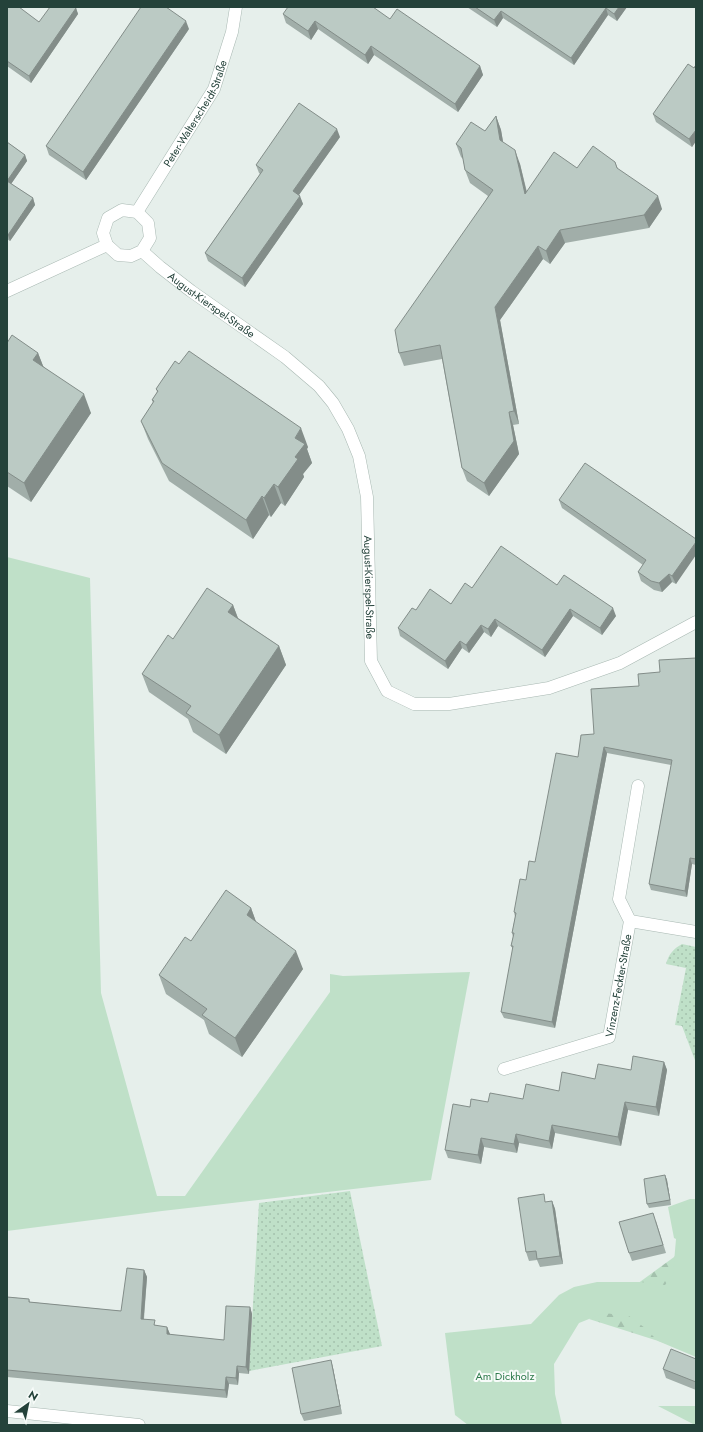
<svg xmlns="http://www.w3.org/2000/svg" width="703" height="1432" font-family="Jost,sans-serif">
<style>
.grass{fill:url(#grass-dots)}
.forest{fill:url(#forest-firs)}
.park{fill:#bfe0c8}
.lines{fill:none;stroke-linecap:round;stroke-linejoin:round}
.minor-casing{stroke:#a8b8b2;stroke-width:13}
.minor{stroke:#fff;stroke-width:12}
.wall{fill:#a1aea9}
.shaded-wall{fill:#838d89}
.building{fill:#bbcac4;stroke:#838d89}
.labels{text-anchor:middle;stroke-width:4;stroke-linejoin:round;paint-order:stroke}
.street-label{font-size:11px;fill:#24423a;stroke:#f7fbf9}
.park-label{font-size:11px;fill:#2d7a4b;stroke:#f7fbf9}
</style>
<defs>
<pattern id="grass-dots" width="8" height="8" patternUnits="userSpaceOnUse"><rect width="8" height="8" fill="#bfe0c8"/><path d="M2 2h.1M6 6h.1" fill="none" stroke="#a4c1ad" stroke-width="1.8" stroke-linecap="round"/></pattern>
<pattern id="forest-firs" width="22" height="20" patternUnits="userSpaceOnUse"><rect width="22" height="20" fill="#bfe0c8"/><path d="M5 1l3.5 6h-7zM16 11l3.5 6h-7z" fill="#a4c1ad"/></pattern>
</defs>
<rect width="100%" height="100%" fill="#e6efeb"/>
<!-- grass -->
<path class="grass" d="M682 944 696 947V1063L682 1026 675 1025 686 968 666 964C669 954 673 949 682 944Z
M350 1191 382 1346 249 1371 259 1203Z"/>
<!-- forest -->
<path class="forest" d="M696 1241V1353L589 1319Z"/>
<!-- park -->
<path class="park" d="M7 557 90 578 101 993 157 1196H185L330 992V974L343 976 470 972 431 1180 162 1211 7 1231Z
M690 1199H696V1357L658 1341 645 1328 629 1316 604 1313 579 1323 554 1364 555 1394 562 1425H468L455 1415 445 1333 531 1324 559 1295 574 1287 597 1282H640L665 1285 673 1274 676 1239 674 1238 668 1207Z
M658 1406H696V1425H695Z"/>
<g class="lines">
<!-- minor casing -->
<g class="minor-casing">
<g id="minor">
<path d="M122 210 137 212 148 223 150 238 142 251 131 256 118 255 107 245 103 233 108 218Z"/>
<path id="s1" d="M137 212 214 89 232 32 236 7"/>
<path id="s2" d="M142 251 160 267 191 291 285 357 319 386 333 403 348 429 359 456 367 497 371 661 387 691 414 704H449L549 688 620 663 696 622"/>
<path d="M7 291 107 245"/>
<path d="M630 921 696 932"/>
<path id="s3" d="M504 1069 609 1037 630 921 619 899 638 786"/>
<path d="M7 1411 139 1425"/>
</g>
</g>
<!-- minor -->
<use href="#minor" class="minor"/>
</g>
<!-- wall -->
<path class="wall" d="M7 7 39 22 76 8 78 14 31 83 7 66Z
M467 7H627L617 21 608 15 574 65 503 18 497 27Z
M283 14 390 19 480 66 483 75 458 112 374 55 368 64 318 29 311 40 286 23Z
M189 29 86 180 49 155 46 146Z
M696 65V141L692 147 656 122 653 114Z
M496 116 501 130 503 142 520 164 527 192 577 168 615 162 618 169 662 209 649 228 565 243 550 264 543 259 500 320 519 424 513 425 519 454 489 496 467 481 462 468 442 359 404 366 399 353 488 196 470 183 465 170 463 159 461 157 456 144 485 131Z
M340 137 299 195 303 204 245 287 208 261 205 253 260 174 259 173 256 165Z
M7 142 25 155 27 161 11 184 33 198 35 205 10 241 7 239Z
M7 343 38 353 43 366 91 413 31 502 7 486Z
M179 364 308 447 307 449 312 463 303 474 304 477 285 506 281 503 271 517 269 515 253 539 169 481 148 439 141 421 153 403 152 400 157 392 156 389Z
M559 500 696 539 676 584 672 582 662 592 654 590 641 581 638 572 643 565 562 508Z
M557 585 616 616 602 635 573 616 545 657 498 626 491 637 484 632 469 653 462 648 448 669 400 636 398 628 416 610 451 604 472 588Z
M233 605 238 618 279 646 286 665 226 754 193 732 188 719 149 692 142 674 173 639Z
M696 658V865L692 864 687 897 651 890 649 884 671 765 607 753 555 1028 504 1018 501 1012 513 949 511 946 513 937 512 933 515 917 514 912 526 880 535 862 578 757 594 734 639 686 660 672Z
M251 908 256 922 303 969 242 1057 209 1034 204 1020 166 994 159 975 191 941Z
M664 1062 667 1070 659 1116 628 1110 621 1146 555 1133 552 1149 519 1143 517 1153 484 1147 481 1164 448 1158 445 1150 470 1107 488 1102 523 1099 559 1091 595 1079Z
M665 1175 667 1180 671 1205 649 1208 647 1204Z
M552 1201 555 1209 563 1264 540 1267 537 1260 529 1261 526 1252 547 1202Z
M656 1221 666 1253 632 1261 629 1253Z
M144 1270 147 1277 144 1319 157 1326 167 1327 170 1335 224 1340 250 1307 252 1314 249 1374 239 1373 238 1385 229 1384 227 1398 7 1377V1297L29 1299 30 1302 121 1311Z
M696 1359V1390L666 1378 663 1369Z
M331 1360 333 1368 342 1414 304 1421 301 1414Z"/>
<!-- shaded-wall -->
<path class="shaded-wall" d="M619 7H627L617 21 614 14Z
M76 8 78 14 31 83 29 76Z
M606 8 608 15 574 65 571 58Z
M501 11 503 18 497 27 494 20Z
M186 21 189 29 86 180 83 172Z
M315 21 318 29 311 40 308 31Z
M371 46 374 55 368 64 365 55Z
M480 66 483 75 458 112 455 104Z
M496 116 501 130 505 153 500 140Z
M337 129 340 137 296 199 293 191Z
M696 130V141L692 147 689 139Z
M515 150 520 164 530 207 525 194Z
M25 155 27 161 9 187 7 181Z
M300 196 303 204 245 287 242 278Z
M658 196 662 209 649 228 644 215Z
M33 198 35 205 10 241 8 235Z
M560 230 565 243 550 264 546 251Z
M538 246 543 259 500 320 519 424 514 411 495 307Z
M38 353 45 371 33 360Z
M84 394 91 413 31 502 24 483Z
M509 412 513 425 519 454 489 496 484 483Z
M301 428 308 447 307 449 312 463 303 474 304 477 285 506 278 487 295 457V438Z
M274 484 281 503 271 517 264 498Z
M262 496 269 515 253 539 246 520Z
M696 542V555L676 584 672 576Z
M669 574 672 582 662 592 659 583Z
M233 605 240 624 228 612Z
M613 608 616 616 602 635 600 628Z
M570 609 573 616 545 657 542 650Z
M495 619 498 626 491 637 488 629Z
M481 625 484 632 469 653 466 645Z
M460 641 462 648 448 669 445 661Z
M279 646 286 665 226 754 219 735Z
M604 747 607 753 555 1028 552 1022Z
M690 858 692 864 687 897 685 891Z
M251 908 258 927 247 915Z
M296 951 303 969 242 1057 235 1038Z
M664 1062 667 1070 659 1116 656 1107Z
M625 1102 628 1110 621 1146 618 1137Z
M552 1125 555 1133 552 1149 549 1141Z
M516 1134 519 1143 517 1153 514 1144Z
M481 1138 484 1147 481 1164 478 1155Z
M665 1175 667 1180 671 1205Z
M552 1201 555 1209 563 1264 560 1256Z
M144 1270 147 1277 143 1326 141 1319Z
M250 1307 252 1314 249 1374 246 1367Z
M167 1327 170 1334 169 1342 167 1334Z
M331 1360 333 1368 342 1414 340 1406Z
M237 1366 239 1373 238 1385 236 1378Z
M226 1377 229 1384 227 1398 225 1390Z"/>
<!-- building -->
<path class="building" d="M7 7H19L39 22 50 7H75L76 8 29 76 7 61Z
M141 7H166L186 21 83 172 46 146Z
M288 7H373L390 19 397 9 480 66 455 104 371 46 365 55 315 21 308 31 283 14Z
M475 7H619L614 14 606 8 571 58 501 11 494 20Z
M688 64 694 68 696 65V130L689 139 653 114Z
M299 103 337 129 293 191 300 196 242 278 205 253 263 170 256 165Z
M496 116 500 140 515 150 525 194 554 152 577 168 593 146 615 162 617 168 658 196 644 215 560 230 546 251 538 246 495 307 514 411 509 412 514 441 484 483 462 468 440 345 399 353 395 330 493 190 465 170 461 148 456 144 471 122 485 131Z
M7 142 25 155 7 181Z
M7 181 33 198 8 235 7 234Z
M12 335 38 353 33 360 84 394 24 483 7 472V343Z
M189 351 301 428 295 438 305 444 295 457 298 459 278 487 274 484 264 498 262 496 246 520 162 463 141 421 154 401 152 400 158 391 156 389 175 361 179 364Z
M585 463 696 539V542L672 576 669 574 659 583 651 581 638 572 646 560 559 500Z
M501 546 557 585 564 575 613 608 600 628 570 609 542 650 495 619 488 629 481 625 466 645 460 641 445 661 398 628 412 608 416 610 430 589 451 604 465 583 472 588Z
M207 588 233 605 228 612 279 646 219 735 186 713 191 706 142 674 168 635 173 639Z
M696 658V859L690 858 685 891 649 884 672 760 604 747 552 1022 501 1012 513 946H511L514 933H512L516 913 514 912 520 879 526 880 529 861 535 862 556 753 578 757 581 735 594 734 591 689 639 686 638 674 660 672 659 660Z
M226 890 251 908 247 915 296 951 235 1038 202 1015 207 1009 159 975 185 937 191 941Z
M633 1056 664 1062 656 1107 625 1102 618 1137 552 1125 549 1141 516 1134 514 1144 481 1138 478 1155 445 1150 453 1104 470 1107 471 1099 488 1102 490 1093 523 1099 526 1084 559 1091 562 1072 595 1079 598 1064 631 1070Z
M665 1175 670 1200 647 1204 644 1179Z
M544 1194 545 1202 552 1201 560 1256 537 1259 536 1251 526 1252 518 1198Z
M653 1213 663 1245 629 1253 619 1222Z
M127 1268 144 1270 141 1319 155 1320 154 1325 167 1327V1334L224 1340 226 1306 250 1307 246 1367 237 1366 236 1378 226 1377 225 1390 7 1370V1297L29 1299V1302L121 1311Z
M671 1349 696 1359V1382L663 1369Z
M331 1360 340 1406 301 1414 292 1368Z"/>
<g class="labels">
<!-- street labels -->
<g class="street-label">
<text dy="4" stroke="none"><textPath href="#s1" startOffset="115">Peter-Walterscheidt-Straße</textPath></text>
<text dy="4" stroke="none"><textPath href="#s2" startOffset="88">August-Kierspel-Straße</textPath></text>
<text dy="4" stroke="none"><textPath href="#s2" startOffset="436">August-Kierspel-Straße</textPath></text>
<text dy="4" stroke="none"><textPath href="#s3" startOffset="162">Vinzenz-Feckter-Straße</textPath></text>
</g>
<!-- park labels -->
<g class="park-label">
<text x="505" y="1380">Am Dickholz</text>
</g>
</g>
<!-- border -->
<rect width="703" height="1432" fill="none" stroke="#24423a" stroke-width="16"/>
<!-- north arrow -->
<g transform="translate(28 1404) rotate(33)" stroke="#f7fbf9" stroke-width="3" paint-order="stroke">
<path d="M0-3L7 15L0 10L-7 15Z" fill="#24423a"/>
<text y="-6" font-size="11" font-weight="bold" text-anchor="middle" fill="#24423a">N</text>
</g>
</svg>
